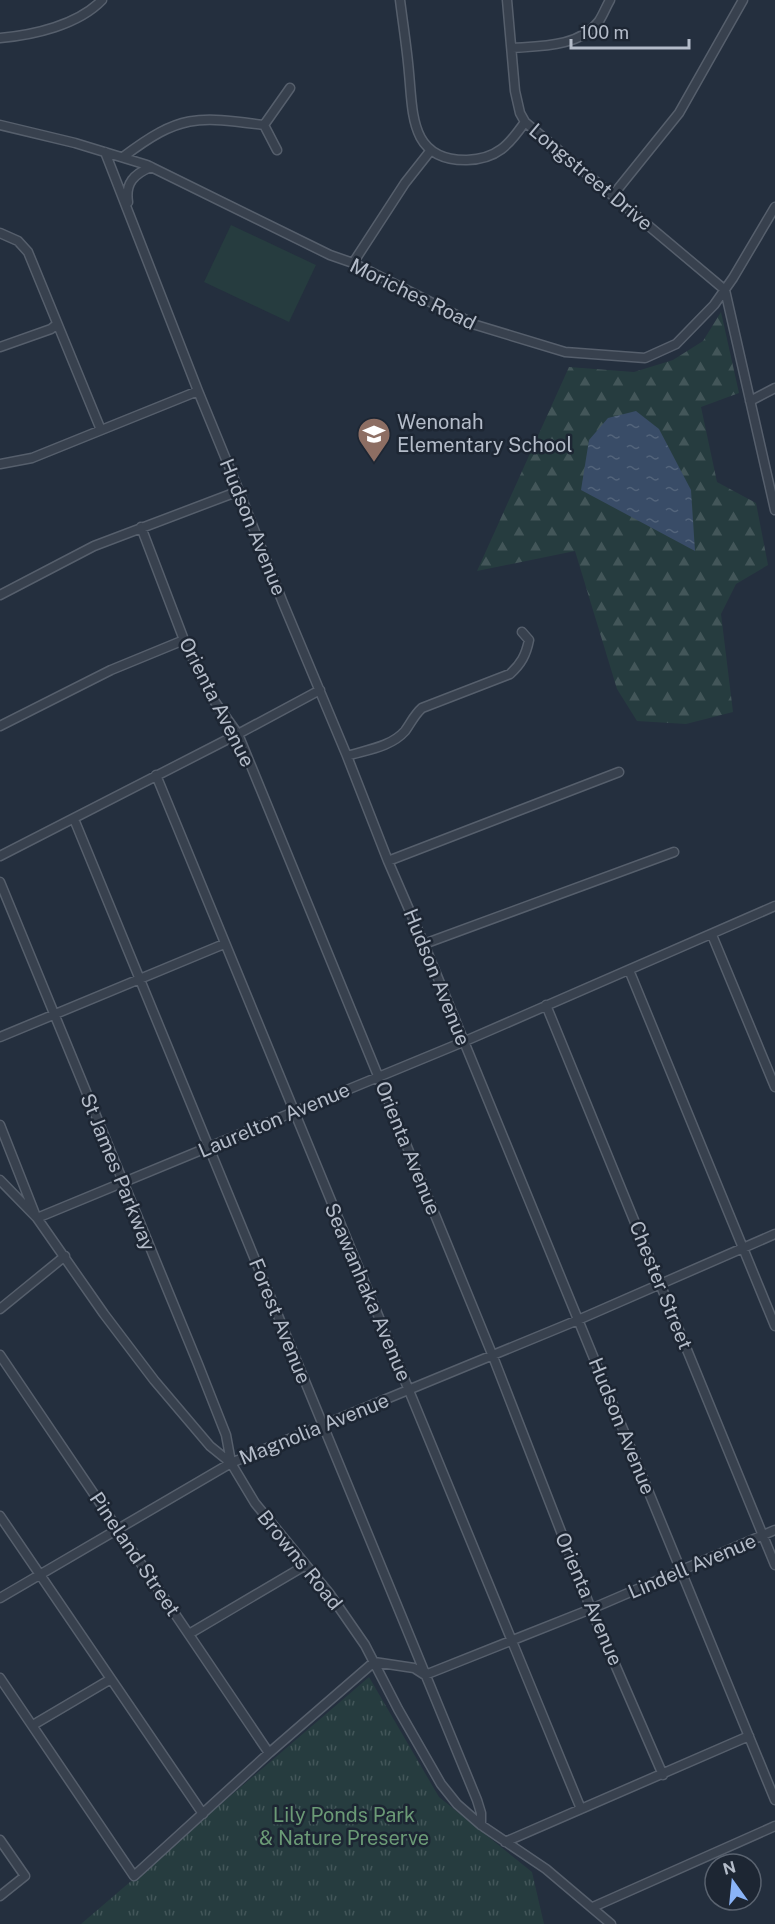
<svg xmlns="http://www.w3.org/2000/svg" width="775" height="1924" font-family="'Public Sans',sans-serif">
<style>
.forest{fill:url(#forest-firs)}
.park{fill:url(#park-tufts)}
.pitch{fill:#263c3f}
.water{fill:url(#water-ripples)}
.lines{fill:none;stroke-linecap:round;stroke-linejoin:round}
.minor-casing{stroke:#565f6c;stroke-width:11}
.minor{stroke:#38414e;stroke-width:8}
.labels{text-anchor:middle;stroke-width:5;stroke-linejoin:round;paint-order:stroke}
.street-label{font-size:20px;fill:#b4bcc9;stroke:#1d2633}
.poi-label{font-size:20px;fill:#b4bcc9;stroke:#1d2633;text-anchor:start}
.park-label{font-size:20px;fill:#6b9a76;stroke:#1d2633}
</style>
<defs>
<pattern id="forest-firs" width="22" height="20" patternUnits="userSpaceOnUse" patternTransform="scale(1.5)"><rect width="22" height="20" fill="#263c3f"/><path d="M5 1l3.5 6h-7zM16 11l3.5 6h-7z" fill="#435659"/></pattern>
<pattern id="park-tufts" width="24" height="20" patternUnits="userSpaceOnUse" patternTransform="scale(1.5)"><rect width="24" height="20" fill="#263c3f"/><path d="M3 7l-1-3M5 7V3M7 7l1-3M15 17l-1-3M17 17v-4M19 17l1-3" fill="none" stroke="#435659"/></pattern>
<pattern id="water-ripples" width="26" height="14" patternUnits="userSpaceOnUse" patternTransform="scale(1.5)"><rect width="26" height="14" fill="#394c67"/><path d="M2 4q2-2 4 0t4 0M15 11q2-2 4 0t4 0" fill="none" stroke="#53647b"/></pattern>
</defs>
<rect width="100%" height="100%" fill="#242f3e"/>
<!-- forest -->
<path class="forest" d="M721 312 739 393 701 407 717 482 756 503 768 565 736 584 721 614 733 712 686 724 637 721 617 689 575 551 477 571 569 367 634 372 673 360 703 341Z"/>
<!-- park -->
<path class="park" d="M369 1677 439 1797 532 1872 544 1924H81Z"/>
<!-- pitch -->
<path class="pitch" d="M231 225 316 265 289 322 204 282Z"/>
<!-- water -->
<path class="water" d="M636 411 659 429 691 490 695 551 581 490 589 440 608 418Z"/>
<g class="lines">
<!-- minor casing -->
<g class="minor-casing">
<path id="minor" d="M400 0C403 24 407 49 409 73 413 114 410 161 467 160 497 159 509 145 525 122
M507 0 515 91 520 113 525 122 725 290 775 510
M0 38C34 35 78 25 102 0
M512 48C540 46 580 47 599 21 603 15 606 7 610 0
M0 125 75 143 147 165 330 255 353 263 476 325 565 352 645 358 676 344 714 305 733 278 775 207
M264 125 290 88
M105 152 198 391 239 491 283 603 347 756 388 861 424 944 775 1800
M123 157C180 114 196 116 264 125L277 150
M613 195 679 113 743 0
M128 202C125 183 134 174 151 167
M0 233 18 241 28 252 101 430
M353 263 405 183 431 150
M0 347 51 329 57 324
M750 401 775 388
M0 464 32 458 198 391
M141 527 184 640 210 695 238 734 492 1354 591 1609 663 1775
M0 595 94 546 239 491
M0 726 111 670 184 640
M347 756C366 750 391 747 405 731 411 723 414 715 422 708L510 674C521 664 526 655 529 640L522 632
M156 775 581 1809
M74 819 477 1800 481 1813V1825
M0 856 238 734 320 690
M388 861 619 772
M0 882 198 1364 226 1435 231 1462
M712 935 775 1087
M424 944 674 852
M629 970 775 1326
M546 1005 775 1565
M0 1037 224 944
M0 1125 35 1214
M0 1180 37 1218 104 1314 154 1380 210 1446 231 1463 255 1503 329 1593 365 1645 398 1709 441 1784 457 1804 481 1825 546 1869 611 1924
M37 1218 463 1042 775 906
M0 1309 65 1256
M0 1355 269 1753
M0 1516 203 1814
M0 1598 231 1463 578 1320 775 1234
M189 1634 306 1565
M0 1678 134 1876 269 1753 374 1662 414 1668 425 1675 591 1609 775 1530
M33 1725 111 1679
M0 1840 25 1876 0 1896
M505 1842 749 1736
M593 1907 775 1826"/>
</g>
<!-- minor -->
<use href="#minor" class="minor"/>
</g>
<!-- icons -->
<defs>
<g id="school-pin" transform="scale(1.725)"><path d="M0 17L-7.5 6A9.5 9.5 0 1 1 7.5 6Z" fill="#8d6e63" stroke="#1d2633"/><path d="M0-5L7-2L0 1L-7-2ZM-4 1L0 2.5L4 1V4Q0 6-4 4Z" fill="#fff"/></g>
</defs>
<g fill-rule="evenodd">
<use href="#school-pin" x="374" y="434"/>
</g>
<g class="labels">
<!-- street labels -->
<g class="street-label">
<text transform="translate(591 177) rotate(40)" y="7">Longstreet Drive</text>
<text transform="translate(413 294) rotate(26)" y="7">Moriches Road</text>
<text transform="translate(253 527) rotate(68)" y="7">Hudson Avenue</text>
<text transform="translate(217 702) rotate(63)" y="7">Orienta Avenue</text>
<text transform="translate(437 977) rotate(68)" y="7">Hudson Avenue</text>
<text transform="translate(274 1120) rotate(-23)" y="7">Laurelton Avenue</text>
<text transform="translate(408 1148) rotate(68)" y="7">Orienta Avenue</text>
<text transform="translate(118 1172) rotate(68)" y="7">St James Parkway</text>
<text transform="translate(661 1285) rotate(68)" y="7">Chester Street</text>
<text transform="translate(368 1292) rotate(67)" y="7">Seawanhaka Avenue</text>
<text transform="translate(280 1321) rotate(68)" y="7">Forest Avenue</text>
<text transform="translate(622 1426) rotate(68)" y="7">Hudson Avenue</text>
<text transform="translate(314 1429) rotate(-22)" y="7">Magnolia Avenue</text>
<text transform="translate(135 1554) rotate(56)" y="7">Pineland Street</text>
<text transform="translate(300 1560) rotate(51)" y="7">Browns Road</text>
<text transform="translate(692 1566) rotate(-23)" y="7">Lindell Avenue</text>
<text transform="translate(589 1599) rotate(67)" y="7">Orienta Avenue</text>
</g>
<!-- poi labels -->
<g class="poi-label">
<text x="397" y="429">Wenonah<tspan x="397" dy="23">Elementary School</tspan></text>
</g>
<!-- park labels -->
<g class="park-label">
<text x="344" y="1822">Lily Ponds Park<tspan x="344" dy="23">&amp; Nature Preserve</tspan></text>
</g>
</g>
<!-- north arrow -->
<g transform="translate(733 1882) rotate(345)"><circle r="28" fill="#1d2633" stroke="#59626f" stroke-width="1.5"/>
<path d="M0-4.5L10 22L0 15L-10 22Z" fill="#8ab4f8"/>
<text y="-9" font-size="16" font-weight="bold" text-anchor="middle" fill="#b4bcc9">N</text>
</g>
<!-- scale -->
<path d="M571 39v9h118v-9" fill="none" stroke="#b4bcc9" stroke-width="3"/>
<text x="580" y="39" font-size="18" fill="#b4bcc9" stroke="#1d2633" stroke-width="4.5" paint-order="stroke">100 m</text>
</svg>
